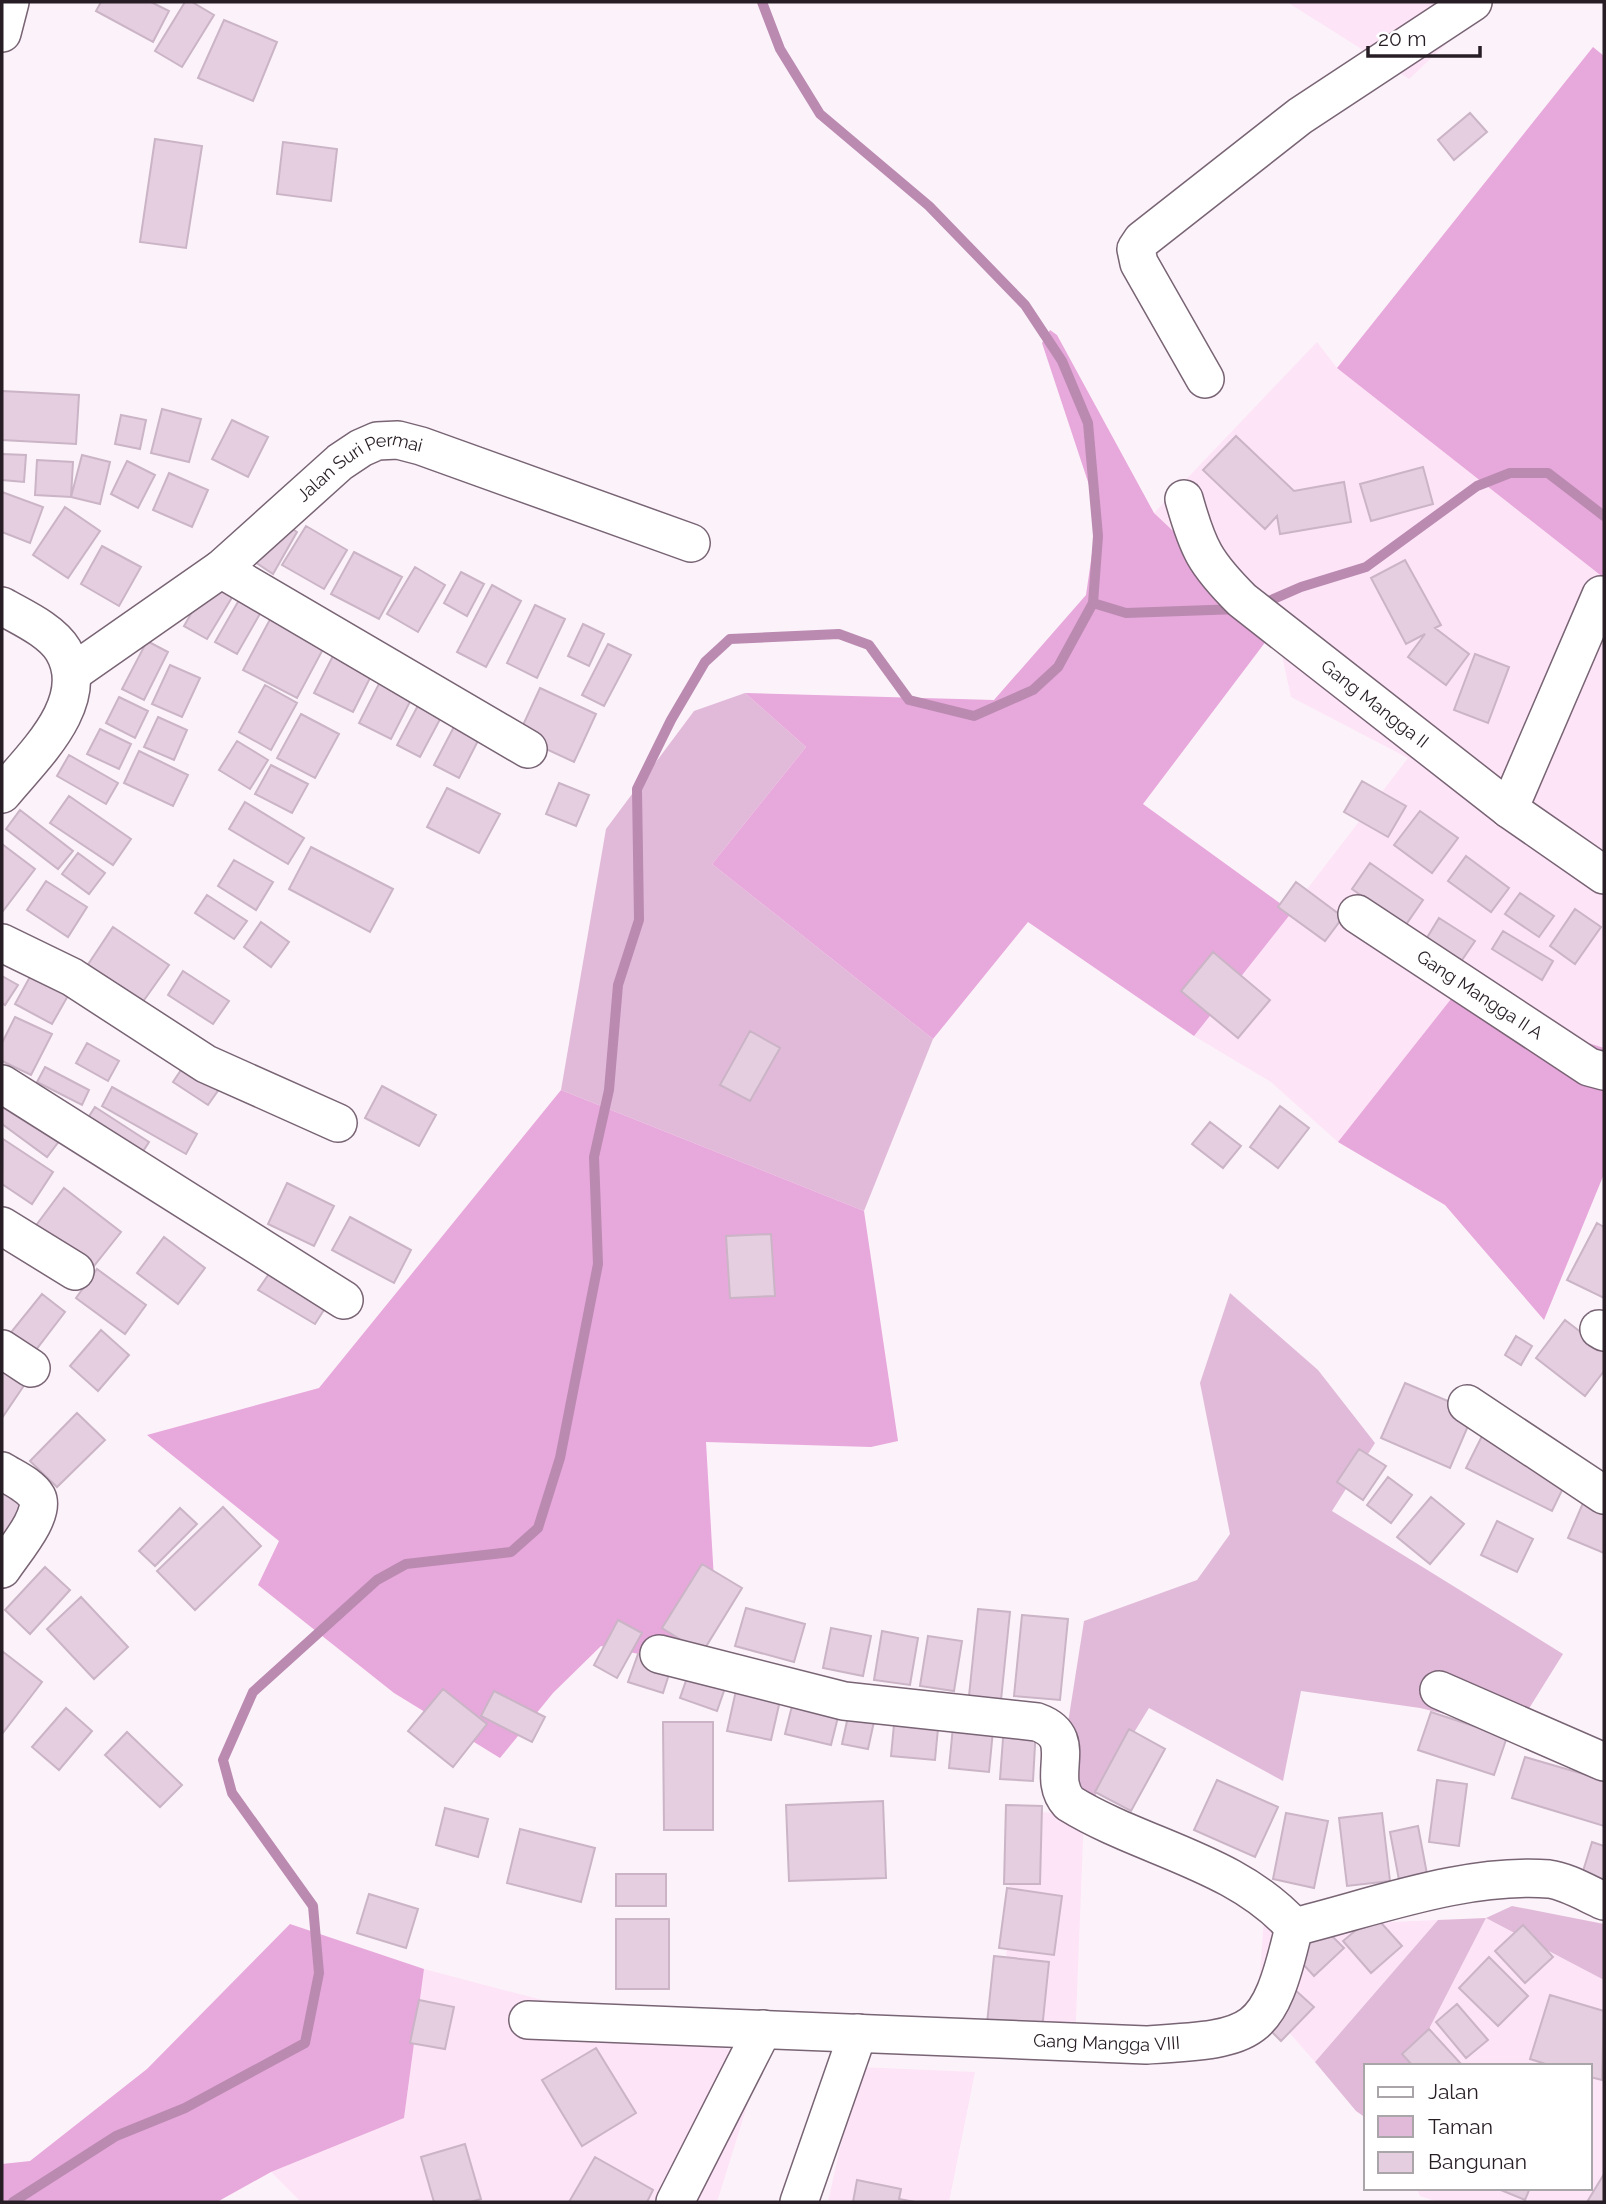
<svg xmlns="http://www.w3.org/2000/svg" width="1606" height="2204" font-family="Raleway,sans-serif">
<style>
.built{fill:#fde4f7}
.green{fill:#e1bad9}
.forest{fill:#e7a8db}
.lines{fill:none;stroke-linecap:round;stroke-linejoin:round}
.stream{stroke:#ba8ab1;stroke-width:10}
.building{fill:#e5cee0;stroke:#cab4c6;stroke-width:2}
.minor-casing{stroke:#786474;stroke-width:40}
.minor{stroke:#fff;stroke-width:37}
.labels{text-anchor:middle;stroke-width:5;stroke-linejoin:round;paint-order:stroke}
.street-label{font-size:18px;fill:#271e25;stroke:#fff}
</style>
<rect width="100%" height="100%" fill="#fcf2fa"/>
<!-- built -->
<path class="built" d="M1287 2H1491L1409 79Z
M1317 342 1337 368 1604 578V1048L1451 999 1338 1142 1271 1082 1194 1036 1408 758 1291 697 1276 628 1154 513Z
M1012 1811 1084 1814 1075 2043 1003 2040Z
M1265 1907 1283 1927 1438 1920 1315 2062 1288 2031 1255 2035Z
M1486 1918 1604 1980V2202H1438L1420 2196 1416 2188H1590V2066H1410Z
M424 1969 762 2058 717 2202H301L271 2172 404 2118Z
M858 2067 975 2072 949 2202H828Z"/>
<!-- green -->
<path class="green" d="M745 693 806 747 712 864 933 1039 864 1211 561 1090 606 829 694 711Z
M1230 1293 1318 1370 1375 1443 1332 1511 1563 1654 1515 1731 1420 1708 1301 1691 1283 1781 1149 1708 1084 1814 1054 1812 1084 1621 1197 1580 1230 1534 1200 1383Z
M1512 1906 1604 1924V1980L1486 1918 1410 2066H1366V2118L1356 2111 1315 2062 1438 1920 1486 1918Z"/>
<!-- forest -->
<path class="forest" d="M1593 47 1604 56V578L1337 368Z
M1050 330 1057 335 1154 513 1276 628 1143 804 1292 912 1194 1036 1028 922 933 1039 712 864 806 747 745 693 994 700 1086 595 1098 512 1042 343Z
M1451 999 1604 1048V1174L1544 1320 1445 1205 1338 1142Z
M561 1090 864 1211 898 1441 871 1447 706 1442 714 1580 667 1660 601 1646 553 1693 500 1758 394 1693 258 1585 279 1541 147 1435 319 1388Z
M290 1924 424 1969 404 2118 271 2172 217 2202H2V2164L30 2161 147 2069Z"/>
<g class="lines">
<!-- stream -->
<path class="stream" d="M1093 603 1126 613 1239 609
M1262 604 1301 587 1366 567 1477 486 1510 473H1548L1604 516
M13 2202 116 2136 185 2108 305 2043 319 1973 313 1906 232 1793 223 1760 253 1692 377 1580 406 1564 511 1552 538 1528 560 1458 598 1264 594 1157 609 1090 618 985 639 920 637 789 671 720 705 662 730 639 839 634 869 645 909 700 974 716 1033 690 1058 667 1093 603 1098 536 1088 423 1062 361 1025 305 929 206 820 114 780 49 762 2"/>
</g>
<!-- building -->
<path class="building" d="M101 2H151L169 11 153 42 96 11Z
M185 2H192L214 15 182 67 155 51Z
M224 20 277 42 253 101 198 78Z
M1470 113 1487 132 1454 160 1438 140Z
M155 139 202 146 186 248 140 242Z
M283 142 337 149 331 201 277 194Z
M2 391 79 395 76 444 2 440Z
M162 409 201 419 189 462 151 453Z
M121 415 146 420 140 449 115 444Z
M232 420 268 437 248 477 212 459Z
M1236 436 1294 491 1344 482 1351 522 1280 534 1277 516 1265 529 1203 470Z
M2 454 26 455 24 482 2 480Z
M82 455 110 462 100 504 71 497Z
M37 460 73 462 71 497 35 495Z
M127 461 155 475 138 508 111 494Z
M1423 467 1433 504 1371 521 1360 484Z
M169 473 208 490 192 527 153 510Z
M2 492 43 507 30 543 2 532Z
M65 507 100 531 68 578 33 555Z
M280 521 297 532 273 574 255 562Z
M306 526 347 550 324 589 282 565Z
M102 546 141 567 119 606 81 584Z
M354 552 402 577 379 619 331 594Z
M1405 560 1441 625 1435 628 1469 654 1446 685 1408 657 1425 634 1406 644 1371 578Z
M415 567 445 585 418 632 387 614Z
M461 572 484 584 467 616 444 603Z
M210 580 234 594 207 639 184 626Z
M492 585 521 601 486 667 457 652Z
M243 593 265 605 237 654 215 642Z
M535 605 565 619 537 678 507 663Z
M275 610 329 638 297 698 243 670Z
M583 624 604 634 589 666 568 656Z
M147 641 168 652 144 700 122 689Z
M608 644 631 655 604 706 582 695Z
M336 650 374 670 353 712 314 693Z
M1475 654 1509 667 1488 723 1454 710Z
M170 665 200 678 182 717 152 704Z
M384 674 416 690 391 739 359 723Z
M265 685 297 703 271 750 239 732Z
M540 688 596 714 574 762 518 736Z
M423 696 446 708 420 757 397 745Z
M119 697 148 711 135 738 106 723Z
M301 714 339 734 315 778 277 758Z
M158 717 187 730 174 760 144 747Z
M458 719 483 731 459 778 434 765Z
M100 729 131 744 119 769 87 754Z
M237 741 268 760 250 789 219 770Z
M139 751 188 775 173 806 124 783Z
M69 755 118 783 106 804 57 776Z
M271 765 308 784 292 813 255 794Z
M1362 781 1406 806 1388 837 1344 812Z
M559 783 589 795 576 826 546 814Z
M447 788 500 814 479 853 427 827Z
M69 796 131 839 113 865 50 823Z
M245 802 304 838 288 864 229 829Z
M20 810 73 851 58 869 6 829Z
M1420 811 1458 838 1432 873 1394 845Z
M2 844 35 869 3 911 2 910Z
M311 847 393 889 370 932 289 889Z
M78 853 105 873 89 894 62 874Z
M1466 856 1509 888 1491 912 1448 881Z
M234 860 273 882 256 910 218 886Z
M1370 863 1423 900 1405 926 1352 889Z
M46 881 87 907 68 937 27 910Z
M1296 882 1343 917 1325 941 1278 907Z
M1520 893 1554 916 1539 937 1505 914Z
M207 895 247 921 234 939 195 913Z
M1575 909 1601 927 1575 964 1550 946Z
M1439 918 1475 941 1460 963 1425 941Z
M261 922 289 942 271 967 244 947Z
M113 927 169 965 142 1003 87 966Z
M1503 931 1553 961 1542 980 1492 949Z
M1213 952 1270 1000 1238 1038 1181 991Z
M183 971 229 1001 213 1024 168 995Z
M32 973 69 994 52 1024 15 1004Z
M2 976 18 985 5 1005 2 1003Z
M15 1017 52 1034 31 1075 2 1061V1043Z
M750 1031 780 1048 750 1101 720 1085Z
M87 1043 119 1061 108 1081 76 1063Z
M187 1061 222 1085 208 1105 173 1082Z
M45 1067 89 1090 82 1105 37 1082Z
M382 1086 436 1115 419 1146 365 1118Z
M112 1087 197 1134 186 1154 102 1106Z
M2 1097 60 1140 47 1157 2 1124Z
M1280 1106 1309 1128 1278 1168 1250 1147Z
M95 1107 149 1142 140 1156 86 1121Z
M1210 1122 1241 1146 1223 1168 1192 1144Z
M3 1139 53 1172 32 1204 2 1184Z
M287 1183 334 1206 314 1246 268 1224Z
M64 1188 121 1232 90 1271 34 1228Z
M350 1217 411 1250 394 1283 332 1250Z
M1597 1223 1604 1227V1298L1567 1280Z
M771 1234 775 1296 730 1298 726 1236Z
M164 1237 205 1268 178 1304 137 1273Z
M273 1268 329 1302 315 1324 258 1290Z
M97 1269 146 1305 125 1334 76 1298Z
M42 1294 65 1312 32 1355 8 1336Z
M1565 1320 1604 1350V1371L1585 1396 1536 1358Z
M101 1330 129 1355 98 1391 70 1366Z
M1516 1336 1532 1346 1521 1365 1505 1355Z
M2 1363 27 1381 2 1418Z
M1405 1383 1474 1412 1450 1468 1381 1438Z
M77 1413 105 1440 57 1487 30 1461Z
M1483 1434 1568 1478 1552 1511 1466 1468Z
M1359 1449 1386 1466 1363 1500 1337 1482Z
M1388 1477 1412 1495 1391 1523 1367 1505Z
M2 1485 27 1506 2 1537Z
M1586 1496 1604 1504V1553L1568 1538Z
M1431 1497 1464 1524 1430 1564 1397 1537Z
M223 1507 261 1546 195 1610 157 1571Z
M180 1508 197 1524 155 1566 139 1551Z
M1497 1521 1533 1539 1517 1572 1481 1555Z
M702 1564 742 1588 702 1653 662 1628Z
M45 1567 70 1590 30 1634 5 1610Z
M81 1597 128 1647 94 1679 47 1629Z
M746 1608 805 1624 794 1662 735 1646Z
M978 1609 1010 1612 1001 1700 969 1696Z
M1022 1615 1068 1619 1060 1700 1014 1696Z
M618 1620 642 1633 617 1678 594 1665Z
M831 1628 871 1636 863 1676 823 1668Z
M882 1631 918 1638 910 1685 874 1680Z
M928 1636 962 1641 954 1691 920 1686Z
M2 1651 42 1682 2 1734Z
M638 1654 672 1665 663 1693 628 1682Z
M689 1672 726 1685 717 1711 680 1698Z
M737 1686 781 1696 771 1740 727 1731Z
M443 1689 487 1724 453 1767 408 1731Z
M494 1691 545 1717 532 1742 481 1716Z
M792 1706 838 1717 831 1745 785 1734Z
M66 1708 92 1731 59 1770 32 1747Z
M849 1712 875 1717 868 1749 842 1744Z
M1431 1712 1507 1737 1494 1775 1418 1750Z
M895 1714 939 1718 935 1760 891 1756Z
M954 1716 994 1720 989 1772 949 1768Z
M663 1722H713V1830H664Z
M1004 1725 1036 1727 1033 1781 1000 1779Z
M1129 1729 1165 1749 1131 1811 1095 1792Z
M127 1732 182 1785 160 1807 105 1755Z
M1525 1757 1604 1780V1826L1512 1798Z
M1217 1780 1278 1807 1255 1857 1194 1830Z
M1437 1780 1467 1784 1459 1846 1429 1842Z
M883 1801 886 1878 789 1881 786 1805Z
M1006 1805 1042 1806 1040 1884H1004Z
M445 1808 488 1819 478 1857 436 1845Z
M1286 1813 1328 1821 1314 1888 1273 1879Z
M1382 1813 1390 1881 1347 1886 1339 1818Z
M1418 1826 1427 1874 1399 1880 1390 1832Z
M520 1829 595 1848 581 1902 507 1883Z
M1592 1842 1604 1846V1891L1579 1884Z
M616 1874H666V1906H616Z
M1007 1888 1062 1896 1054 1955 999 1948Z
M369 1894 418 1909 406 1948 357 1933Z
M1374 1915 1402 1946 1371 1973 1343 1941Z
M616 1919H669V1989H616Z
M1320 1924 1344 1948 1314 1976 1291 1951Z
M1523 1925 1553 1957 1525 1983 1495 1951Z
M994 1956 1049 1962 1041 2039 986 2033Z
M1489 1957 1528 1996 1498 2026 1459 1988Z
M1294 1989 1314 2007 1281 2041 1262 2022Z
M1550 1995 1604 2011 1602 2080 1590 2077V2066H1552L1530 2059Z
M419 2000 454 2007 445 2049 410 2043Z
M1457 2004 1488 2040 1466 2058 1436 2022Z
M1429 2029 1462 2065 1461 2066H1413L1402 2054Z
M596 2048 636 2113 582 2146 542 2080Z
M465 2144 481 2199 470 2202H434L421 2157Z
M595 2157 653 2190 647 2202H569Z
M1604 2174V2202H1587Z
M857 2180 901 2189 899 2199 915 2202H853Z
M1496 2188H1530L1525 2200Z"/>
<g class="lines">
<!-- minor casing -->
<g class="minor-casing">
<g id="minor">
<path d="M2 33 10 2"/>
<path d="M1205 379 1139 263 1136 249 1142 240 1300 116 1473 2"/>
<path id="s1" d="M1184 499C1198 549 1205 563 1242 600L1509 809 1604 875"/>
<path d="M221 569 528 749"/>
<path d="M2 606C21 617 51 630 63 650 94 702 32 757 2 794"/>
<path id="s2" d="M72 673 221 569 340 462 361 448 377 441 398 440 421 446 691 543"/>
<path d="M1509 809 1601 595"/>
<path id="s3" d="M1357 914 1589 1067 1604 1071"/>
<path d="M2 943 72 977 206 1064 338 1123"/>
<path d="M2 1084 344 1300"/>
<path d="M2 1226 75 1271"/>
<path d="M1599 1329 1604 1332"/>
<path d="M2 1349 31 1368"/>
<path d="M1467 1404 1604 1495"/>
<path d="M2 1471C13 1478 30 1485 37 1497 46 1515 12 1553 2 1569"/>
<path d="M659 1654 844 1701 1037 1722C1082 1738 1044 1775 1069 1803 1142 1848 1235 1861 1294 1927"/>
<path d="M1439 1690 1604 1762"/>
<path id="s4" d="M528 2020 1146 2045C1255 2038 1268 2039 1294 1927 1375 1907 1464 1873 1549 1879 1566 1881 1588 1894 1604 1901"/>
<path d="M675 2202 763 2029"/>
<path d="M799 2202 858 2033"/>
</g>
</g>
<!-- minor -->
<use href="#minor" class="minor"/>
</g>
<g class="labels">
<!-- street labels -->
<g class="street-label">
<text dy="6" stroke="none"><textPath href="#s2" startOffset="359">Jalan Suri Permai</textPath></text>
<text dy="6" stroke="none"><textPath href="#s1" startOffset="287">Gang Mangga II</textPath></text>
<text dy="6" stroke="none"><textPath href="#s3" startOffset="147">Gang Mangga II A</textPath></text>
<text dy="6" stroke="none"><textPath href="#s4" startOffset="579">Gang Mangga VIII</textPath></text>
</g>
</g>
<!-- border -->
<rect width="1606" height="2204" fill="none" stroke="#271e25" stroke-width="7"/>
<!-- legend -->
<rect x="1364" y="2064" width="228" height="126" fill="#ffffff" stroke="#a9a5a8" stroke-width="2"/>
<rect x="1378" y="2087" width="35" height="10" fill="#ffffff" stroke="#a9a5a8" stroke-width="2"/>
<text x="1428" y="2099" font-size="21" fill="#271e25">Jalan</text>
<rect x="1378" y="2116" width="35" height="21" fill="#e1bad9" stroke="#a9a5a8" stroke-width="2"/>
<text x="1428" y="2134" font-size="21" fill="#271e25">Taman</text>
<rect x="1378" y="2152" width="35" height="21" fill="#e5cee0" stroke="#a9a5a8" stroke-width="2"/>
<text x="1428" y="2169" font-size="21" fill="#271e25">Bangunan</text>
<!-- scale -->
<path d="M1368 46v10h112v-10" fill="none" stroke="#271e25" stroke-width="3.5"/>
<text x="1378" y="46" font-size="21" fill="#271e25" stroke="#ffffff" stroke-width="5" paint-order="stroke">20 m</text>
</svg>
